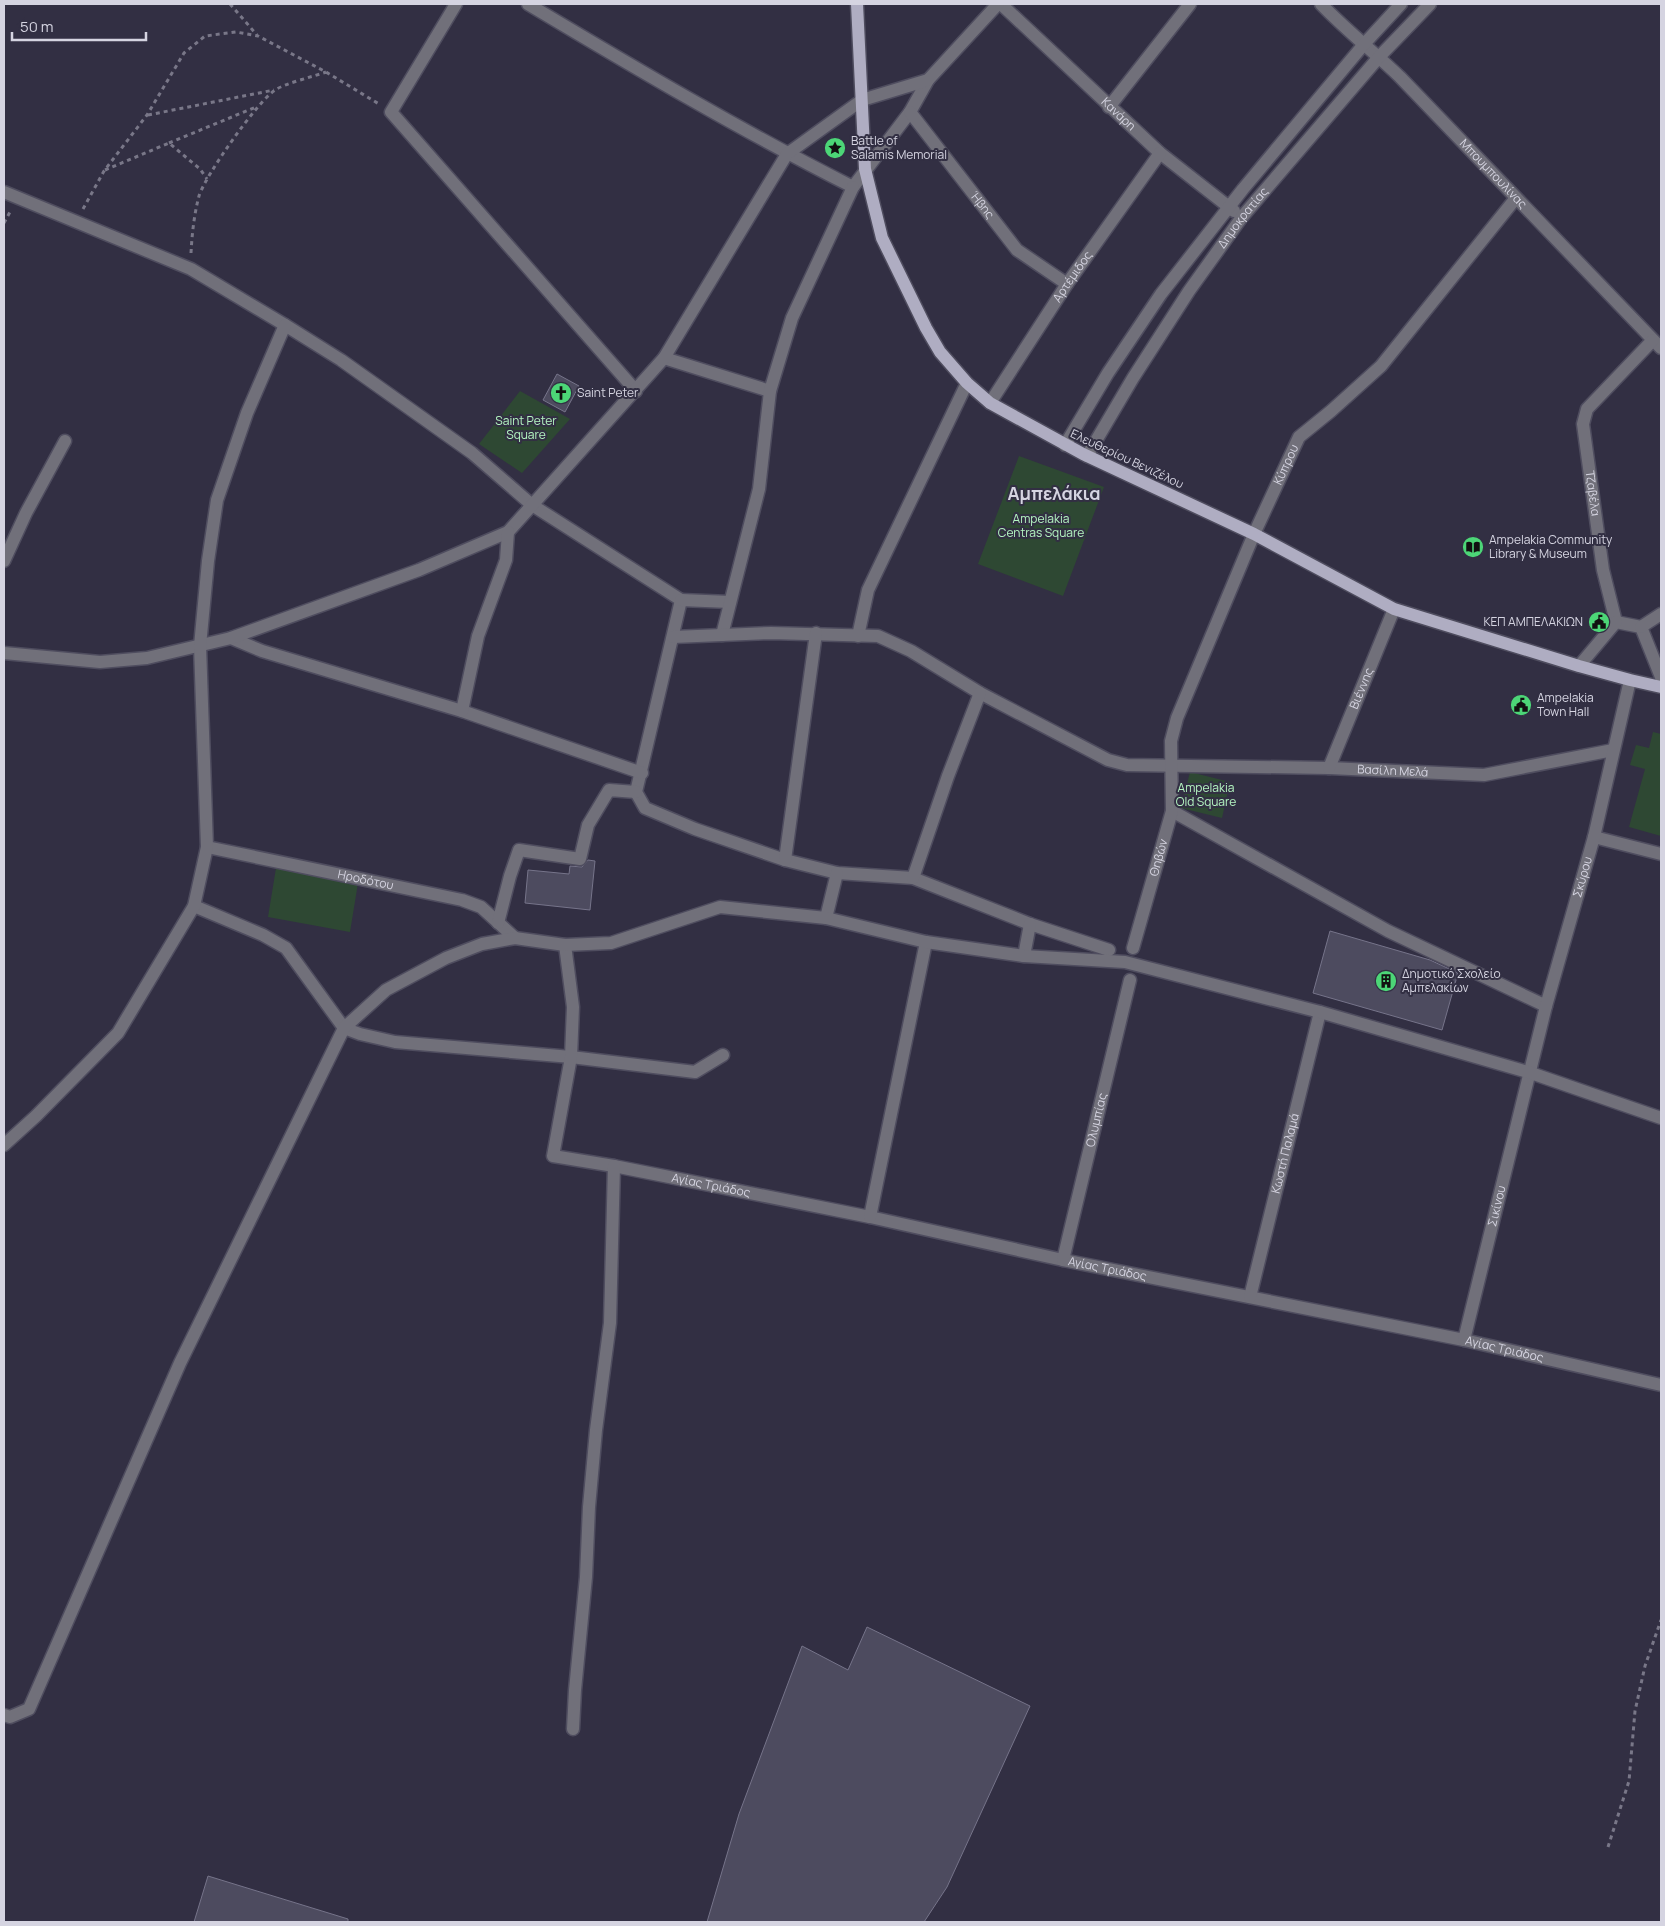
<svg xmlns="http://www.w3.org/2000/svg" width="1665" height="1926" font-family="Manrope,sans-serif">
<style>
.green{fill:#2e4833}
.building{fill:#4d4b5f;stroke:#76748a}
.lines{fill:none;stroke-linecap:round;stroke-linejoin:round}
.minor-casing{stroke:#4f4d5f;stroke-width:15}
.major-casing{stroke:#4f4d5f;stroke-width:15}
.path{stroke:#797788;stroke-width:3;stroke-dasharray:4 4;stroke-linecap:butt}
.minor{stroke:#71707a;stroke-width:12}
.major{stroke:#afadc2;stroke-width:12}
.labels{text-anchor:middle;stroke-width:4;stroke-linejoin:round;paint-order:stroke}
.street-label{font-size:12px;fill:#d5d4e1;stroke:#322f43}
.poi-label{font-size:12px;fill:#d5d4e1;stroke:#322f43;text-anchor:start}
.park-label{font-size:12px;fill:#b4f5c1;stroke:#322f43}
.district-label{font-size:18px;font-weight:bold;fill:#d5d4e1;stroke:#322f43}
</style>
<rect width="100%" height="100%" fill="#322f43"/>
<!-- green -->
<path class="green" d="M520 391 570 419 522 473 479 444Z
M1019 456 1104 487 1063 596 978 564Z
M1653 732 1661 734V836L1629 827 1645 769 1630 765 1636 745 1649 748Z
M1190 772 1230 782 1222 818 1181 808Z
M276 868 358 883 350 932 268 917Z"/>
<!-- building -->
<path class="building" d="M557 374 579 386 565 412 543 400Z
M588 860 595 861 590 910 525 903 528 870 569 874 570 866 582 867Z
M1330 931 1430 960 1458 973 1442 1030 1313 993Z
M867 1627 1030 1706 947 1887 924 1922H707L739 1814 802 1646 848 1670Z
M208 1876 348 1919V1922H194Z"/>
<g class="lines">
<!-- minor casing -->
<g class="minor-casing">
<g id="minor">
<path d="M456 4 391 112 636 391"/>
<path d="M528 4C635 68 742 131 853 187L910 112 928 80"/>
<path id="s1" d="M1001 4 1160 153 1234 211"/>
<path id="s2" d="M1321 4C1346 30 1374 52 1400 77L1661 348"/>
<path d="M1109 107 1190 4"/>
<path id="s3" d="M910 112 1017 250 1067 284"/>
<path d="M4 192 191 269 285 325 341 360 472 453 532 505 681 600 636 792 645 808 695 829 785 860 837 873 913 878 1030 924 1109 950"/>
<path id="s4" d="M1653 340 1587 409 1583 424 1603 570 1616 622 1641 627 1661 677"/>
<path d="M664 358 770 391"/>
<path id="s5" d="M990 403 1067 284 1160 153"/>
<path d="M1065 445 1108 373 1161 294 1243 189 1365 43 1401 4"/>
<path id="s6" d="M1087 456 1133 378 1189 291 1242 217 1379 57 1430 4"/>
<path d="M4 561 26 513 65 441"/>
<path d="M681 600 730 602"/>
<path d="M1641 627 1661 614"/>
<path d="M722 635 759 489 770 391 792 318 853 187"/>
<path d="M858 636 868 590 967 383"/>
<path id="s7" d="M673 637 771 633 878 636 911 651 980 693 1108 760 1127 765 1329 768 1484 775 1613 750"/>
<path d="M231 638 262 651 462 711 642 773"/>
<path d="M4 653 100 662 147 658 231 638 419 570 508 532 664 358 787 154 862 100 928 80 998 4"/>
<path d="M1579 666 1616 622"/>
<path d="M462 711 478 636 506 560 508 532"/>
<path id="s8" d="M1329 768 1394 609"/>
<path d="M1172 811 1388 931 1546 1006"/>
<path d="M1594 837 1661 854"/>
<path id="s9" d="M207 847 462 900 481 907 515 938"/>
<path d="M785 860 816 633"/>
<path d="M913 878 948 776 980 693"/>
<path d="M194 906 263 935 286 948 344 1028 360 1034 395 1042 571 1057 695 1072 723 1055"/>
<path d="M826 918 837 873"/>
<path d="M498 923 510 876 519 850 580 859 588 825 609 790 636 792"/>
<path id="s10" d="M565 945 573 1007 571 1057 553 1156 614 1166 870 1217 1063 1260 1464 1340 1661 1385"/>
<path id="s11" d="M1133 948 1172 811 1171 741 1177 718 1254 534 1299 437 1331 411 1381 366 1516 198"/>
<path d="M1024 956 1030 924"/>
<path d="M4 1145 36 1116 118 1033 194 906 207 847 200 646 208 561 217 500 247 413 285 325"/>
<path d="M870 1217 926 942"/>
<path id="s12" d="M1063 1260 1130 980"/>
<path id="s13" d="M1250 1297 1320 1012"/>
<path id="s14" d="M1464 1340 1546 1006 1594 837 1630 680"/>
<path d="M4 1715 10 1717 29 1709 180 1363 344 1028 386 990 446 958 482 944 515 938 565 945 611 943 720 907 826 918 926 942 1024 956 1125 962 1320 1012 1531 1073 1661 1118"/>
<path d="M573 1729 575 1690 586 1577 589 1507 596 1430 610 1323 614 1166"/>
</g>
</g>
<!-- major casing -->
<g class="major-casing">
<path id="major" d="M857 4 865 169 882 238 926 328 940 352 967 383 990 403 1083 454 1254 534 1394 609 1579 666 1630 680 1661 687"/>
</g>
<!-- path -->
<path class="path" d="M230 4 257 35
M148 115 274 90
M169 143 256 107
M105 170 169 143 200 169 207 179
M83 209 104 171 147 115 184 53 205 36 236 32 258 36 326 72 379 104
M4 223 11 210
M191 253C192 234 194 215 199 196 205 176 257 102 275 90 286 83 312 77 326 72
M1608 1847 1629 1781 1635 1711 1645 1666 1661 1620"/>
<!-- minor -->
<use href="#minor" class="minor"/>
<!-- major -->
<use href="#major" class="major"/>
</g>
<!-- icons -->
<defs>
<g id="sight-disc" transform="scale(1.125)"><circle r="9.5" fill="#4cd677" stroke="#322f43"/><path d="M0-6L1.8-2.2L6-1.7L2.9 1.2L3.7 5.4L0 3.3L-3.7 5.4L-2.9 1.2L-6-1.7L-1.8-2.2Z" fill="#111"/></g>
<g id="church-disc" transform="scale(1.125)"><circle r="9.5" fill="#4cd677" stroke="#322f43"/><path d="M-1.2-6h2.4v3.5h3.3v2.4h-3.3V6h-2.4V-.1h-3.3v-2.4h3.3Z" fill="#111"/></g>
<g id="library-disc" transform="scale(1.125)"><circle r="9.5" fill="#4cd677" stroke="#322f43"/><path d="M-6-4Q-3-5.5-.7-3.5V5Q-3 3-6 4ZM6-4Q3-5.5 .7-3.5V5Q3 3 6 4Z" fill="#111"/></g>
<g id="civic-disc" transform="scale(1.125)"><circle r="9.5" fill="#4cd677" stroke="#322f43"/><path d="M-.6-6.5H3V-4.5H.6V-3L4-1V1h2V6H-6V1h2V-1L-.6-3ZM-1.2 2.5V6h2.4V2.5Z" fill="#111"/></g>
<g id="building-disc" transform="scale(1.125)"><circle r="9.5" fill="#4cd677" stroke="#322f43"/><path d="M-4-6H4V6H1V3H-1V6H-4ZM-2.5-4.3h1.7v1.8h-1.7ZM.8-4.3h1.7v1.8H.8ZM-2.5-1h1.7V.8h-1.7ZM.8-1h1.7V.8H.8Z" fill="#111"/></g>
</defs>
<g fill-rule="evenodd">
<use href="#sight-disc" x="835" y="148"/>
<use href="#church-disc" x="561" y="393"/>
<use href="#library-disc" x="1473" y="547"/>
<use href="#civic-disc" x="1599" y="622"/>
<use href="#civic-disc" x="1521" y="705"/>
<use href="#building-disc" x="1386" y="981"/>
</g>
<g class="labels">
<!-- street labels -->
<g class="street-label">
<text dy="4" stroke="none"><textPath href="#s1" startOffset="161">Κανάρη</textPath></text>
<text dy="4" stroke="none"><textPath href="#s2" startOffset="242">Μπουμπουλίνας</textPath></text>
<text dy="4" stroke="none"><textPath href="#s3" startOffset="118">Ήβης</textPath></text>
<text dy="4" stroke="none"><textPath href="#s6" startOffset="285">Δημοκρατίας</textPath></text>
<text dy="4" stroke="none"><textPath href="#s5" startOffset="151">Αρτέμιδος</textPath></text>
<text transform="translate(1127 459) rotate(25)" y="4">Ελευθερίου Βενιζέλου</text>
<text dy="4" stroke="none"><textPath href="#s11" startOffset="512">Κύπρου</textPath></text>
<text dy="4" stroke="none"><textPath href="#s4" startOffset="181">Τζαβέλα</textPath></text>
<text dy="4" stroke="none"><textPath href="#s8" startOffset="86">Βιέννης</textPath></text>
<text dy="4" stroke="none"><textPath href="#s7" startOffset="752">Βασίλη Μελά</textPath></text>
<text dy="4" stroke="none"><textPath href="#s11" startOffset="94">Θηβών</textPath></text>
<text dy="4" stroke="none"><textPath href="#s14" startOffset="478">Σκύρου</textPath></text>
<text dy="4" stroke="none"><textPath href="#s9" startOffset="162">Ηροδότου</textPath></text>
<text dy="4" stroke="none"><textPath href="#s12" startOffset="144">Ολυμπίας</textPath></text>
<text dy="4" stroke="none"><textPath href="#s13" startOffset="148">Κωστή Παλαμά</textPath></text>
<text dy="4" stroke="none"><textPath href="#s10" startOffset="374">Αγίας Τριάδος</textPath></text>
<text dy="4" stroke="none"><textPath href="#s14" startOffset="138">Σικίνου</textPath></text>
<text dy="4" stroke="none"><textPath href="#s10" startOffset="779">Αγίας Τριάδος</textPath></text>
<text dy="4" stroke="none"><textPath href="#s10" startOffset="1184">Αγίας Τριάδος</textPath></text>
</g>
<!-- poi labels -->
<g class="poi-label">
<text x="851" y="145">Battle of<tspan x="851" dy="14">Salamis Memorial</tspan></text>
<text x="577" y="397">Saint Peter</text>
<text x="1489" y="544">Ampelakia Community<tspan x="1489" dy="14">Library &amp; Museum</tspan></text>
<text x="1583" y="626" text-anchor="end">ΚΕΠ ΑΜΠΕΛΑΚΙΩΝ</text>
<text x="1537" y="702">Ampelakia<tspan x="1537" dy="14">Town Hall</tspan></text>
<text x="1402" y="978">Δημοτικό Σχολείο<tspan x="1402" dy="14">Αμπελακίων</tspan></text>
</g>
<!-- park labels -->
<g class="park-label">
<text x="526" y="425">Saint Peter<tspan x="526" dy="14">Square</tspan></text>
<text x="1041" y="523">Ampelakia<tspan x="1041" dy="14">Centras Square</tspan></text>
<text x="1206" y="792">Ampelakia<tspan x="1206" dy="14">Old Square</tspan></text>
</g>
<!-- district labels -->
<g class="district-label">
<text x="1054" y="500">Αμπελάκια</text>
</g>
</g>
<!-- border -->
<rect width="1665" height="1926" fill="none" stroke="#d5d4e1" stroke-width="10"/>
<!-- scale -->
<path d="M12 32v8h134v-8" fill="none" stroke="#d5d4e1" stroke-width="2.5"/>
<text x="20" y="32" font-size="15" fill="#d5d4e1" stroke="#322f43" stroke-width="4" paint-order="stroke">50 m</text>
</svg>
